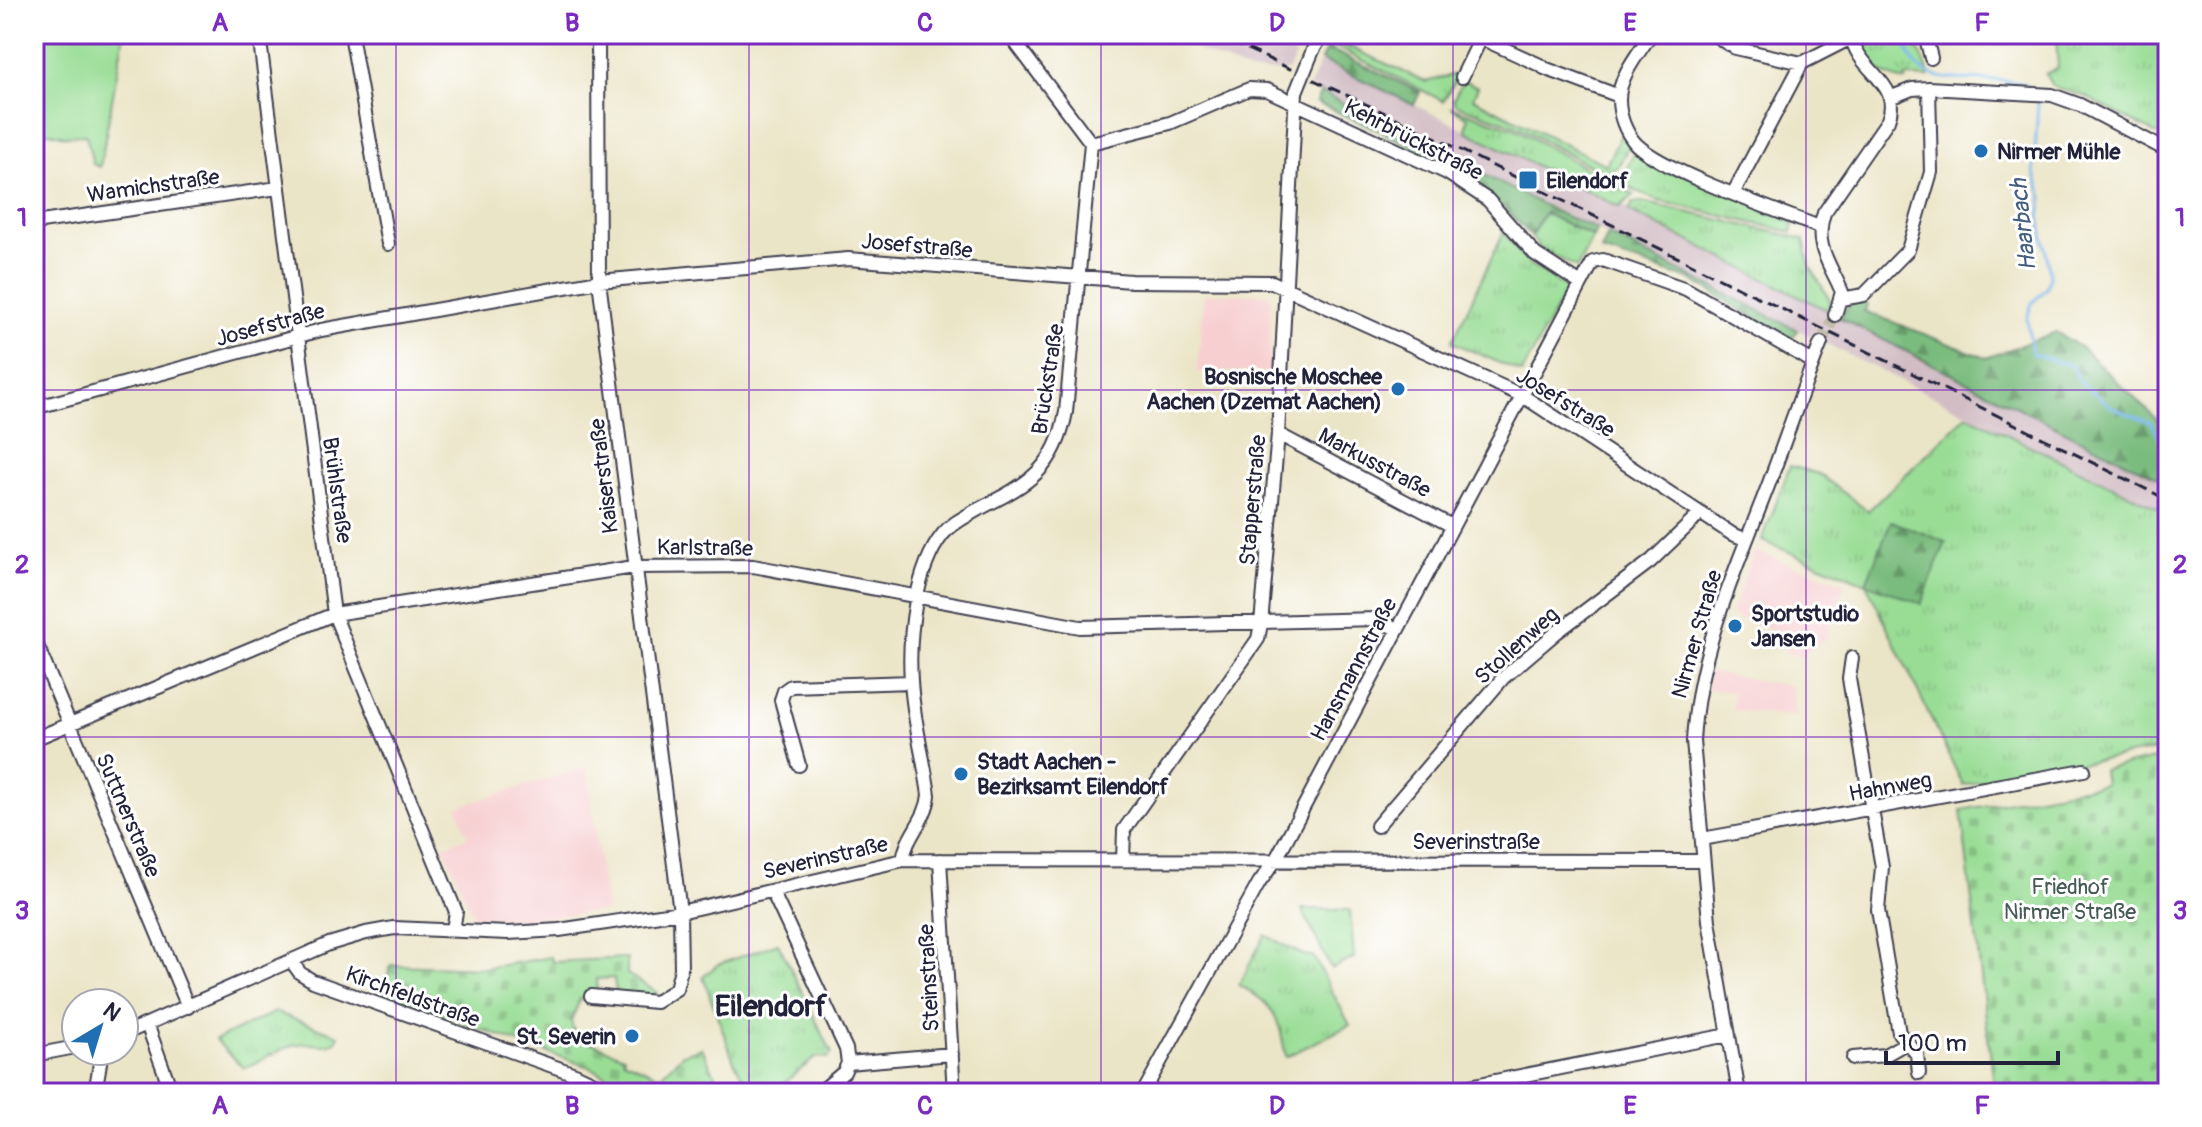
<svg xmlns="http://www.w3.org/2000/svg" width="2202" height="1127" font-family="Pangolin,sans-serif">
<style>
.built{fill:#f7cfd0}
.industrial{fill:#d2bdc5}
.grass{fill:url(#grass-tufts);stroke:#5e8068;stroke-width:2}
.forest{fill:url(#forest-firs);stroke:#4e6f5c;stroke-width:2}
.cemetery{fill:url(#cemetery-stones);stroke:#5e8068;stroke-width:2}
.garden{fill:#99dd95;stroke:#5e8068;stroke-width:2}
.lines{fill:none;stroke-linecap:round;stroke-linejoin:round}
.stream{stroke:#78b6eb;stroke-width:3}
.minor-tunnel{stroke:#c3beab;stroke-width:12;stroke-dasharray:12 6;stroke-linecap:butt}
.minor-casing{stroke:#403f50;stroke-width:16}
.minor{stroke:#fff;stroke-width:12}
.rail{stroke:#22223b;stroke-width:3;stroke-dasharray:12 6;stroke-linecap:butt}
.minor-bridge-casing{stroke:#403f50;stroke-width:16;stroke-linecap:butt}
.minor-bridge{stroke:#fff;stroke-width:12}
.grid{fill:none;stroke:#7b2cbf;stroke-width:2;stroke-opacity:0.55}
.poi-dot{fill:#1f6fb2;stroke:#fff;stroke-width:3}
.labels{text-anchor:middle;stroke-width:6;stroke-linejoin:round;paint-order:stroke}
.street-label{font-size:22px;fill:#22223b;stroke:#fff}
.poi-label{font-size:22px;font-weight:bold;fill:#22223b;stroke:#fff;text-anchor:start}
.park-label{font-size:22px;fill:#465a56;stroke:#fff}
.water-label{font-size:24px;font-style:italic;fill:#445d81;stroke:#fff}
.district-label{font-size:30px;font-weight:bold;fill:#22223b;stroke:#fff}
.neatline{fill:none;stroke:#7b2cbf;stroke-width:3}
.grid-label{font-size:26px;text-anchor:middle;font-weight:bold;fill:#7b2cbf}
</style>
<defs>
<pattern id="grass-tufts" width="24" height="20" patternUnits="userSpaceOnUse" patternTransform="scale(2)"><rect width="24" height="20" fill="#99dd95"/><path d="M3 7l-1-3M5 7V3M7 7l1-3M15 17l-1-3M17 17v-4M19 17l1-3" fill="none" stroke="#84bd81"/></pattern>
<pattern id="forest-firs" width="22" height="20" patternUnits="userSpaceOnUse" patternTransform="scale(2)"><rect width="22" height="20" fill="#7abc7e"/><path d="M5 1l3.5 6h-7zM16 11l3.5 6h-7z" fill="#649868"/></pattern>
<pattern id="cemetery-stones" width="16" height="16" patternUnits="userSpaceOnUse" patternTransform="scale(2)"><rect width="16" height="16" fill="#99dd95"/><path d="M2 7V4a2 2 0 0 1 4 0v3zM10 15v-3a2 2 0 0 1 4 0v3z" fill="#84bd81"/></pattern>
</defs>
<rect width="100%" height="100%" fill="#fff"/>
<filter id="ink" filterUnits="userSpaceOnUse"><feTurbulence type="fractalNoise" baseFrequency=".0125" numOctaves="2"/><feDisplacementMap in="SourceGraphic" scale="16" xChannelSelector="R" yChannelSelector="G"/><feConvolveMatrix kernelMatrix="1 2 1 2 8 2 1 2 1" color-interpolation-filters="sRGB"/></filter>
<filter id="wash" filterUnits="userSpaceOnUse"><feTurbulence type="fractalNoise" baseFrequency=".006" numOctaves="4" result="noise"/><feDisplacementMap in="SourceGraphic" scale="32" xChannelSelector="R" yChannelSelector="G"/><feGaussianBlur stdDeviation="1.8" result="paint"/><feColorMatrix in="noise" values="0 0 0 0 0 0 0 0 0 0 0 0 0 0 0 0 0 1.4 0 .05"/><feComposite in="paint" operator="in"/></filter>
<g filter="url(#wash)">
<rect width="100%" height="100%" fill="#ebe5c7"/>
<!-- built -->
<path class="built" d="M1204 294H1266L1271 298 1270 372H1197Z
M1754 551 1845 583 1825 640 1805 652 1803 658 1784 652 1789 636 1731 615Z
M1709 672 1792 686 1797 717 1732 710 1733 692 1706 689Z
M587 767 606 911 515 920 474 917 443 846 468 837 457 807Z"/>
<!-- industrial -->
<path class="industrial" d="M1160 34H1266L1284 42 1295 56 1288 71 1251 72Z
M1321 60 1594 191 2168 483V513L1309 87Z"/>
<!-- grass -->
<path class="grass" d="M1858 34H1915C1914 51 1930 63 1928 78L1905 77 1906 81C1879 77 1864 59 1858 34Z
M2056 34H2168V140L2084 96 2053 87 2045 74 2058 68Z
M1332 39 1426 82 1452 75 1458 77 1443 101 1332 45Z
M1463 80 1478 87 1473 98 1606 165 1622 133 1630 144 1618 167 1603 173 1517 126 1457 105 1453 100Z
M1451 107 1516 129 1634 195 1619 207 1466 131 1468 118Z
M1635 150 1794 223 1792 232 1655 200 1620 183Z
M1642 202 1804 239 1810 266 1830 300 1827 310 1629 211 1633 203Z
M1544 213 1593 237 1577 268 1540 248 1531 236Z
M1503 233 1530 265 1567 288 1522 373 1452 342Z
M1967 415 2168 513V748L1963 785 1866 583 1762 541 1790 466 1819 474 1868 511Z
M1265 935 1303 955 1313 956 1350 1025 1286 1057C1278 1016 1276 1005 1239 985Z
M778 943 832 1053 828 1058 816 1057 772 1093H751L734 1061 703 977 717 965Z
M275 1012 339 1035C332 1053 313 1041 298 1044 280 1048 261 1061 244 1068L215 1040Z"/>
<!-- forest -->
<path class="forest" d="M1327 48 1420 92 1414 105 1321 60Z
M1321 92 1565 216 1597 229 1593 237 1544 213 1531 236C1472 167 1396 140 1316 102Z
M1608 235 1798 330 1793 337H1785L1692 280 1601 251Z
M1859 300 1868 305 1864 311 1986 358 2056 332 2082 348 2168 430V483L1840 318 1851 302Z
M1891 521 1946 542 1921 604 1866 583Z"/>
<!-- cemetery -->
<path class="cemetery" d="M2168 756V1093H1995L1961 810 2105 784 2103 770Z
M551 957 552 962 627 958V974L657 992 654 996 616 994 614 978 597 979V991L580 999 571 1021 575 1036 624 1056 623 1060 660 1076 683 1054 702 1048 724 1093H641L587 1066 381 995 391 965 485 968Z"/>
<!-- garden -->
<path class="garden" d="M34 34H124L100 167 93 164 86 135 64 136 34 128Z
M1302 909 1350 910 1354 958 1331 969Z"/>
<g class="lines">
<!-- stream -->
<path class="stream" d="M1904 34C1910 103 1989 68 2028 86
M2038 102 2034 172 2043 197 2040 217 2050 275 2047 288 2032 303 2027 318 2032 354 2073 366 2078 380 2113 408 2151 423 2168 452"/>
</g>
</g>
<g filter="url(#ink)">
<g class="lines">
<!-- minor-tunnel -->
<path class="minor-tunnel" d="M1821 343 1835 315"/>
<!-- minor casing -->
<g class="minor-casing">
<path id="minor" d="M259 34 334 614 456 912 453 930
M351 34 388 244
M1651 34C1639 53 1619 76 1619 99 1619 115 1625 132 1636 144 1664 172 1778 211 1819 227
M1714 34 1728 44
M1925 34 1931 58
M1483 39 1542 66
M1735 48 1802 63
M1313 50 1323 34
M1544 68 1619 96
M1462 77 1483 34
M1892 97 1912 89 1929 88 2052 95 2080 105 2168 151
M1091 143 1170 123 1249 89 1267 90 1447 173 1488 200 1535 254 1581 284
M1734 192 1802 63 1851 38
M34 223 278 188
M1841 299 1864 295 1908 250 1931 172 1929 88
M1835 315 1842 292C1830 263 1813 246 1824 213L1888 120C1903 81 1857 73 1851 34
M34 408 321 330 599 281 848 259 1131 281 1272 282 1523 396 1732 534 1745 539
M1278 434 1452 526
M34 638 188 1007
M1852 658 1849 679 1882 867 1878 910 1899 1033 1917 1054 1919 1073
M34 739 334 614 634 567 753 566 1080 627 1376 619 1397 629
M799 765 781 700 784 691 791 686 911 682
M1377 826 1503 678 1557 632 1651 561 1700 514
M1702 839 2084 770
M903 860C906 835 927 820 929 795 924 758 913 719 911 681 908 637 915 569 943 534 952 523 965 517 977 510 1027 484 1055 471 1066 412L1091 143 1009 34
M940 860 954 1093
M1123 860 1124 830 1258 639 1261 624 1278 434 1296 92
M772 891 846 1049 848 1063
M292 962 300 973 313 981 575 1074 615 1093
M591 996 656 1002 676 989 681 969 680 912 599 281 598 34
M147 1024 172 1093
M124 1034 329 944 366 933 394 928 508 933 559 930 680 912 903 860 1703 861
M34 1055 76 1047
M1853 1058 1885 1055 1906 1043
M848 1063 952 1054
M95 1093 102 1051
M566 1093 575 1074
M819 1093 844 1072 848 1063
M1143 1093 1259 883 1275 861 1593 262 1603 260 1686 289 1813 362
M1434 1093 1728 1035
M1739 1093 1709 921 1693 741C1698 651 1736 569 1768 486 1786 438 1802 390 1821 343"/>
</g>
<!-- minor -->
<use href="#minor" class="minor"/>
<!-- rail -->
<path class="rail" d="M1215 34 1398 119 2168 500"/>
<!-- minor-bridge casing -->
<g class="minor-bridge-casing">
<path id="minor-bridge" d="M1296 92 1313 50"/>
</g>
<!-- minor-bridge -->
<use href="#minor-bridge" class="minor-bridge"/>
</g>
</g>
<!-- grid -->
<path class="grid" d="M396 34V1093M749 34V1093M1101 34V1093M1453 34V1093M1806 34V1093M34 390H2168M34 737H2168"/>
<!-- markers -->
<g class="poi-dot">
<circle cx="1981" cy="151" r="8"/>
<rect x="1518" y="170" width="20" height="20" rx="4"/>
<circle cx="1398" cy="389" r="8"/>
<circle cx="1735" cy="626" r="8"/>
<circle cx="961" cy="774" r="8"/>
<circle cx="632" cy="1036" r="8"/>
</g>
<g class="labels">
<!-- street labels -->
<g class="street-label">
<text transform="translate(1414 139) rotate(27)" y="8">Kehrbrückstraße</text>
<text transform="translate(153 185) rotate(-8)" y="8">Wamichstraße</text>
<text transform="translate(917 245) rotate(5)" y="8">Josefstraße</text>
<text transform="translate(270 324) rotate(-15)" y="8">Josefstraße</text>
<text transform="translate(1047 379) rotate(-81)" y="8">Brückstraße</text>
<text transform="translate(1566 402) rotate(32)" y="8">Josefstraße</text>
<text transform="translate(1375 462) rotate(28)" y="8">Markusstraße</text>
<text transform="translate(603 476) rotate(-97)" y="8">Kaiserstraße</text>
<text transform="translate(338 490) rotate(82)" y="8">Brühlstraße</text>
<text transform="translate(1252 500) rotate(-85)" y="8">Stapperstraße</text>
<text transform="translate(705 547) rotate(1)" y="8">Karlstraße</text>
<text transform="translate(1696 634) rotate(-74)" y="8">Nirmer Straße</text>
<text transform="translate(1516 645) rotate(-42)" y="8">Stollenweg</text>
<text transform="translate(1353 669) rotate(-62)" y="8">Hansmannstraße</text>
<text transform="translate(1890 786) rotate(-10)" y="8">Hahnweg</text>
<text transform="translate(129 815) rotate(67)" y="8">Suttnerstraße</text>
<text x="1476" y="849">Severinstraße</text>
<text transform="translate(825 857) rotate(-13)" y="8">Severinstraße</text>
<text transform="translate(928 978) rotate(-93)" y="8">Steinstraße</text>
<text transform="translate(413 996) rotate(20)" y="8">Kirchfeldstraße</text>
</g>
<!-- poi labels -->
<g class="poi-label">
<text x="1997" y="159">Nirmer Mühle</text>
<text x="1546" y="188">Eilendorf</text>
<text x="1382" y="384" text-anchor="end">Bosnische Moschee<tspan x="1382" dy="25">Aachen (Dzemat Aachen)</tspan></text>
<text x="1751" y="621">Sportstudio<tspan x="1751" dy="25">Jansen</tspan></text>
<text x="977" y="769">Stadt Aachen -<tspan x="977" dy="25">Bezirksamt Eilendorf</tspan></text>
<text x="616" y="1044" text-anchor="end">St. Severin</text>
</g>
<!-- park labels -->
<g class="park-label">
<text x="2070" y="894">Friedhof<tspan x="2070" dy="25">Nirmer Straße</tspan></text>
</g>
<!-- water labels -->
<g class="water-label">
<text transform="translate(2023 225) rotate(-96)" y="8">Haarbach</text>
</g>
<!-- district labels -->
<g class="district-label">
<text x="771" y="1016">Eilendorf</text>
</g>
</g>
<!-- margin -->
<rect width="2202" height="1127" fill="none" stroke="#fff" stroke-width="88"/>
<!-- north arrow -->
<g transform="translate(100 1027) rotate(38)"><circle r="38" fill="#ffffff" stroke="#a7a7b1" stroke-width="2"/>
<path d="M0-6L14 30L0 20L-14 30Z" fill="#1f6fb2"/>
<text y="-12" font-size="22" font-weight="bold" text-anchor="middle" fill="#22223b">N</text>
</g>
<!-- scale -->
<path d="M1886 1051v12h172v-12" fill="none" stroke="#22223b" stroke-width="4"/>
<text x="1898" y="1051" font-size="24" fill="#22223b" stroke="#ffffff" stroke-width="6" paint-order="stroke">100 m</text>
<rect x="44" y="44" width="2114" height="1039" class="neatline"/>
<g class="grid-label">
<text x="220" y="31">A</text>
<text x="572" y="31">B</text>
<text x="925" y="31">C</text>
<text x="1277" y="31">D</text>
<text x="1630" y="31">E</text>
<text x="1982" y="31">F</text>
<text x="22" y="226">1</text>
<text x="2180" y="226">1</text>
<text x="22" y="573">2</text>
<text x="2180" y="573">2</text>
<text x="22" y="919">3</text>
<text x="2180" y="919">3</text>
<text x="220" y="1114">A</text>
<text x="572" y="1114">B</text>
<text x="925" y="1114">C</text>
<text x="1277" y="1114">D</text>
<text x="1630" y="1114">E</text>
<text x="1982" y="1114">F</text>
</g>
</svg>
